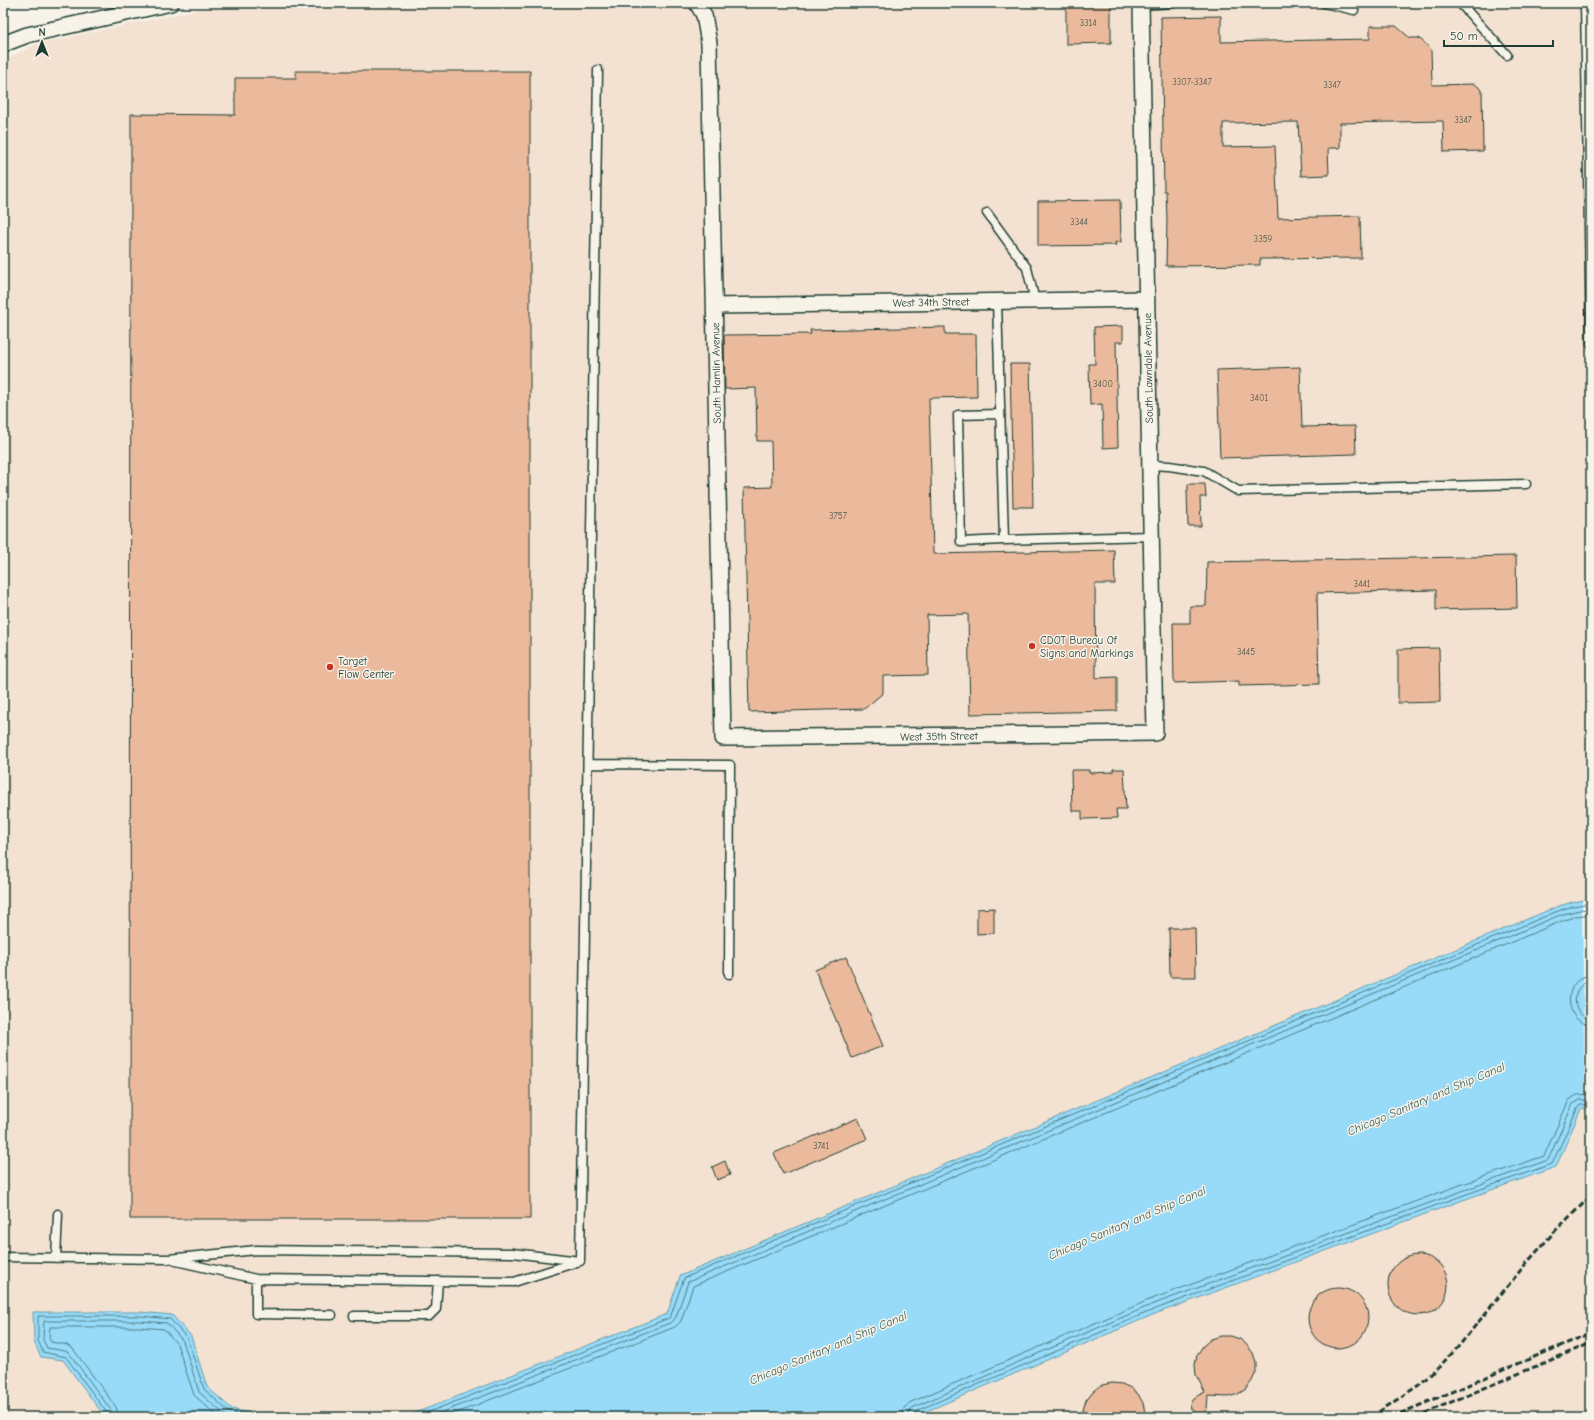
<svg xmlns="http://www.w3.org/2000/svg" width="1594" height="1420" font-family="'Comic Neue',sans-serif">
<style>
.built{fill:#f3e2d1}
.water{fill:#97dbf9;stroke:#679caa}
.pier{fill:#f7f3e8}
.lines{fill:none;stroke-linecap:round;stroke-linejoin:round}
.shore{stroke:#4f7c83;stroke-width:1}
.building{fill:#ebba9c;stroke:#1f3d34}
.service-casing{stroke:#1f3d34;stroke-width:11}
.minor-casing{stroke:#1f3d34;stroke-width:18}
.service{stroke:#f7f3e8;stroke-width:8}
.minor{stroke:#f7f3e8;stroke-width:15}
.rail{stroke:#1f3d34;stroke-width:3;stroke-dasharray:6 3;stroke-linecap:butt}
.poi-dot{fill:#c8321e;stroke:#f7f3e8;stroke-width:1.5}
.labels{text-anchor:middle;stroke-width:3;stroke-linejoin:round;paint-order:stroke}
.number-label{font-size:9px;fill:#525c4e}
.street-label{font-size:11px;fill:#1f3d34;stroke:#f7f3e8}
.poi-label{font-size:11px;fill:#1f3d34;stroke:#f7f3e8;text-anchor:start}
.water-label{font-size:12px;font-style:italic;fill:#375d5b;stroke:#f7f3e8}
</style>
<rect width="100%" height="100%" fill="#f7f3e8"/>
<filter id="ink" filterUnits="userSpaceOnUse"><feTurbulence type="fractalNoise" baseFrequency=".025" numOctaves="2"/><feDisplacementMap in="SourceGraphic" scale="8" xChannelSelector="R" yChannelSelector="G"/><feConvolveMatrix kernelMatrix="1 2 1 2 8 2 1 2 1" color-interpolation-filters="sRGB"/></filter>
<g filter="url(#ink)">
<!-- built -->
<path class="built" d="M272 3H1591V899L1572 902 668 1314 405 1417H267L231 1409 207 1387 191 1336 34 1312V1342L63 1360 105 1417H3V66L12 56 36 44 200 9Z
M1581 1109H1591V1417H913L1155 1314 1466 1199 1556 1168Z"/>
<!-- water -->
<path class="water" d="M1591 899 1584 996 1591 1109H1581L1556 1167 1466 1199 1155 1314 913 1417H405L667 1314 680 1276 1556 907 1572 902Z
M33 1312H140L172 1315 191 1336 207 1387 232 1409 267 1417H105L63 1360 41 1357 34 1342Z"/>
<!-- pier -->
<path class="pier" d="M1591 899V992L1587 995 1585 1000 1587 1005 1591 1008V1109H1585L1582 900Z"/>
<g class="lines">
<!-- shore -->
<path class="shore" d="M1591 975C1562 977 1562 1023 1591 1025
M1591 981C1570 983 1570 1017 1591 1019
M108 1417 107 1413 66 1357 43 1352 38 1341V1316H140L170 1319 187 1338 204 1389 229 1412 249 1417
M113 1417 111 1410 69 1353 65 1351 47 1348 43 1340 44 1321H140L167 1323 183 1341 199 1392 227 1417
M119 1417 116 1407 73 1349 67 1345 51 1342 49 1338 50 1327H140L164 1329 177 1344 194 1395 218 1417
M416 1417 669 1318 671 1315 684 1278 1558 911 1573 906 1591 903
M430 1417 672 1322 676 1317 688 1282 1560 915 1575 911 1591 908
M446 1417 675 1327 681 1321 693 1286 1562 921 1576 916 1591 914
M902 1417 904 1408 911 1402 1149 1300 1460 1185 1544 1156 1569 1100 1577 1095 1591 1094
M908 1417 910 1411 914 1407 1151 1305 1462 1191 1548 1160 1573 1104 1580 1100H1591
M913 1417 914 1413 916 1411 1153 1310 1464 1195 1552 1164 1578 1107 1581 1105H1591"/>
</g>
<!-- building -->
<path class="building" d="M1066 3H1111V43L1066 44Z
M1221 16V42L1370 39V26H1396L1410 38H1419L1431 49 1432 85 1475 84 1482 90 1483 151 1444 152 1443 121 1340 123V148H1328L1329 175 1301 176 1298 122 1223 123V147L1275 146 1278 218 1360 216 1361 258 1260 259V265L1166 266 1167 220 1166 191H1164L1161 17Z
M296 71H530V1219H130L131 114 235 115V78H296Z
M1120 200 1121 242H1115L1116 245 1038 246V201Z
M1123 326V342H1116L1118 447 1103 448 1102 404 1090 405 1089 364H1095L1094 327Z
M945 327V334H976L977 397 929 398 933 554 1114 550 1115 584H1095L1096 678 1117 677V711L970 714 968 614 927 615 928 675 883 676V693L864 709 749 712 744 488 772 487 771 441H757L756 388 725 389 724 335 811 334 810 330Z
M1010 364H1030L1033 507H1013Z
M1300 367 1302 427 1355 426 1356 454 1220 458 1217 370Z
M1188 484H1205L1206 497H1200L1201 526H1188L1187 490H1188Z
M1516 556 1517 608 1436 610V590L1317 593 1319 684 1239 686V681L1174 683 1173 623H1190V606H1206L1207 562Z
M1439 648 1440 702 1398 703V649Z
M1113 769H1124L1126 809H1116L1117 818 1082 819V811H1072L1071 770H1089V773L1113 772Z
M994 908V933L977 934V909Z
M1169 928H1195L1196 977H1170Z
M846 957 883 1046 852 1058 815 970Z
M858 1118 867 1139 783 1174 774 1153Z
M725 1161 730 1175 717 1180 712 1167Z
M1388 1285a30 30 0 1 1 60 0a30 30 0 1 1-60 0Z
M1308 1318a30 30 0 1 1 60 0a30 30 0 1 1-60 0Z
M1221 1336H1230L1240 1339 1247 1345 1253 1353 1256 1362V1372L1252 1381 1246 1389 1238 1394 1229 1397 1208 1396 1207 1409 1203 1413 1197 1414 1191 1409 1190 1403 1193 1398 1205 1392 1196 1375 1195 1365 1197 1355 1203 1346 1211 1339Z
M1112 1383 1122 1384 1131 1388 1138 1394 1143 1403 1146 1417H1083V1410L1086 1400 1093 1391 1102 1385Z"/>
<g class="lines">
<!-- service casing -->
<g class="service-casing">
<path id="service" d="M1324 3 1354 10
M1460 3 1507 55
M1585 3 1591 344
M1142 5 1173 3
M987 213 1027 268 1035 301
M997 301 1004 540 1152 536
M1000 414 958 415 961 542 1004 540
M1150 465 1169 466 1204 471 1238 491 1526 484
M588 764 730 765 729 974
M3 1257 168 1259 256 1250 513 1253 580 1261
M56 1258 58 1214
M176 1261 256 1279 514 1282 577 1262
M580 1261 598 70
M256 1279V1314L332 1315
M354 1316H429L436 1309 438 1281"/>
</g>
<!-- minor casing -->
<g class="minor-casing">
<path id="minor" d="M697 3 704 15 709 43 723 738 1155 733 1141 3
M3 46 6 43 27 35 171 3
M715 306 1147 299"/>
</g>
<!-- service -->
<use href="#service" class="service"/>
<!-- minor -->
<use href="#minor" class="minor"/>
<!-- rail -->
<path class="rail" d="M1371 1417 1419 1385 1439 1367 1458 1347 1524 1266 1556 1230 1591 1196
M1392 1417 1591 1333
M1416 1417 1591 1343"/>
</g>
</g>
<!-- markers -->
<g class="poi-dot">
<circle cx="1032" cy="646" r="4"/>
<circle cx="330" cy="667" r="4"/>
</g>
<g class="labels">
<!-- number labels -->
<g class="number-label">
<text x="1088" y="26">3314</text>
<text x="1192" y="85">3307-3347</text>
<text x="1332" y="88">3347</text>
<text x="1463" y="123">3347</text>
<text x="1079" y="225">3344</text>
<text x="1263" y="242">3359</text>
<text x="1103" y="387">3400</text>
<text x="1259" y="401">3401</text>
<text x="838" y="519">3757</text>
<text x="1362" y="587">3441</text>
<text x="1246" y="655">3445</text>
<text x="821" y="1149">3741</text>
</g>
<!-- street labels -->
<g class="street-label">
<text transform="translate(931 302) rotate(-1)" y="4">West 34th Street</text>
<text transform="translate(1148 368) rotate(-91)" y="4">South Lawndale Avenue</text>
<text transform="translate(716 373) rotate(-91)" y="4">South Hamlin Avenue</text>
<text transform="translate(939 736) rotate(-1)" y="4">West 35th Street</text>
</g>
<!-- poi labels -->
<g class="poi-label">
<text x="1040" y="644">CDOT Bureau Of<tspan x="1040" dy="13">Signs and Markings</tspan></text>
<text x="338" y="665">Target<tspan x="338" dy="13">Flow Center</tspan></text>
</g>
<!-- water labels -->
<g class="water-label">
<text transform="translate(1426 1099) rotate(-23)" y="4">Chicago Sanitary and Ship Canal</text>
<text transform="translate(1127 1223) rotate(-23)" y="4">Chicago Sanitary and Ship Canal</text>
<text transform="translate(828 1348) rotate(-23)" y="4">Chicago Sanitary and Ship Canal</text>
</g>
</g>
<!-- margin -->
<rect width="1594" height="1420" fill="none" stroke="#f7f3e8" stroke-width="16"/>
<rect x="8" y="8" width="1578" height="1404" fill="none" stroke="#1f3d34" stroke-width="1.5" filter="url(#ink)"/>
<!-- north arrow -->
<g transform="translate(42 42)" stroke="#f7f3e8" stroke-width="3" paint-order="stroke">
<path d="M0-3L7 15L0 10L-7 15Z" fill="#1f3d34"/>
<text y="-6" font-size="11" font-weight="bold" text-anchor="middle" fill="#1f3d34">N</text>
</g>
<!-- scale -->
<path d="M1444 40v6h109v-6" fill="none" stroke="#1f3d34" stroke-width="2"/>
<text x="1450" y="40" font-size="12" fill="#1f3d34" stroke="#f7f3e8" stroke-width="3" paint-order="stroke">50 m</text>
</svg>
